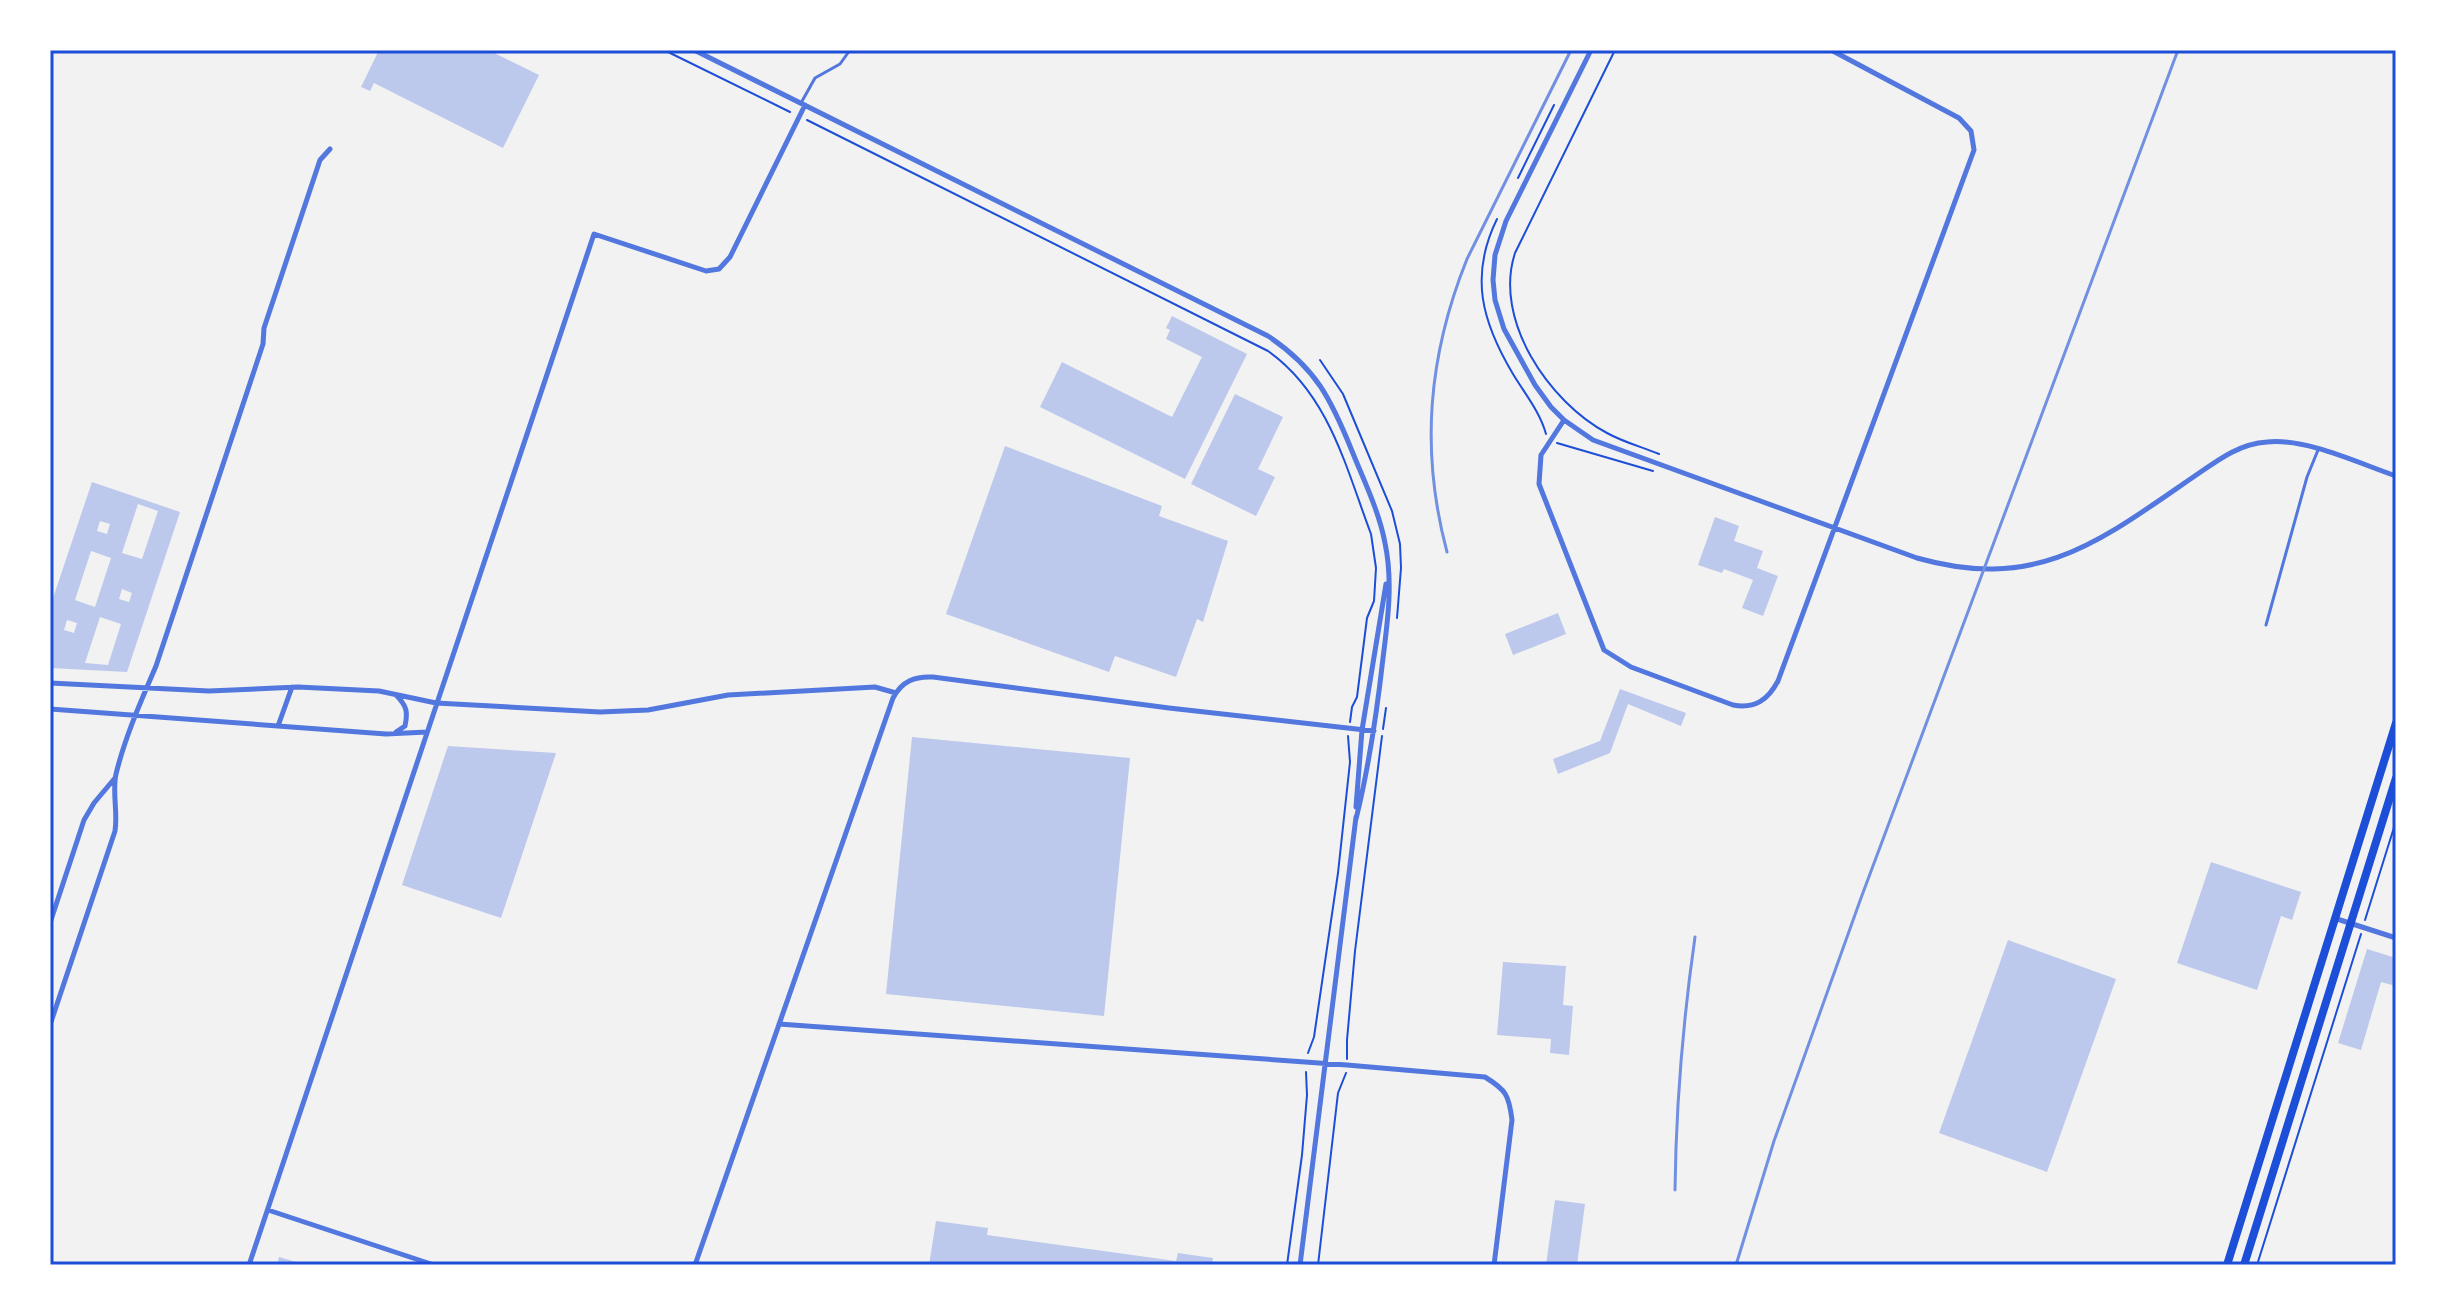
<svg xmlns="http://www.w3.org/2000/svg" width="2446" height="1315" font-family="'Golos Text',sans-serif">
<style>
.building{fill:#bdc9ec;fill-rule:evenodd}
.lines{fill:none;stroke-linecap:round;stroke-linejoin:round}
.path{stroke:#1d4ed8;stroke-width:2}
.service{stroke:#5277de;stroke-width:3}
.minor{stroke:#5277de;stroke-width:5}
.primary{stroke:#1d4ed8;stroke-width:8}
.rail{stroke:#7290e2;stroke-width:3}
.neatline{fill:none;stroke:#1d4ed8;stroke-width:3}
</style>
<rect width="100%" height="100%" fill="#f2f2f2"/>
<!-- building -->
<path class="building" d="M379 50H488L539 75 503 148 374 83 370 91 361 87Z
M1172 316 1247 354 1185 479 1040 407 1062 362 1172 417 1202 357 1166 339 1170 330 1166 328Z
M1235 394 1283 417 1258 469 1275 477 1256 516 1191 484Z
M1005 446 1162 506 1159 516 1228 541 1203 622 1197 619 1176 677 1115 656 1109 672 946 614Z
M92 482 180 512 127 672 50 668V607ZM138 504 158 511 142 559 122 553ZM100 521 110 524 107 534 97 531ZM91 551 111 558 95 607 75 600ZM122 589 132 593 129 602 119 599ZM100 617 121 624 108 665 85 663ZM67 620 77 623 74 633 64 630Z
M1715 517 1739 526 1734 541 1763 551 1757 568 1778 576 1763 616 1742 608 1753 580 1724 569 1722 573 1698 565Z
M1558 613 1566 634 1513 655 1505 634Z
M1620 689 1686 713 1681 726 1628 704 1610 753 1558 774 1553 759 1600 741Z
M912 737 1130 758 1104 1016 886 994Z
M448 746 556 753 501 918 402 885Z
M2211 862 2301 892 2292 920 2281 916 2257 990 2177 963Z
M2008 940 2116 979 2047 1172 1939 1133Z
M2367 949 2396 958V986L2381 982 2361 1050 2338 1043Z
M1503 962 1566 966 1563 1005 1573 1006 1569 1055 1550 1053 1551 1039 1497 1035Z
M1555 1200 1585 1204 1577 1265H1546Z
M936 1221 988 1228 987 1235 1176 1261 1178 1253 1213 1258 1212 1265H929Z
M279 1257 303 1264V1265H277Z"/>
<g class="lines">
<!-- path -->
<path class="path" d="M664 50 790 112
M1615 50 1515 253C1493 320 1549 402 1607 433 1623 442 1642 447 1659 454
M807 120 1268 351C1329 394 1346 468 1371 534L1376 568 1374 601 1367 618 1357 697 1352 707 1350 722
M1518 178 1554 105
M1497 219C1469 276 1482 322 1513 374 1525 394 1540 412 1546 434
M1320 360 1343 394 1392 511 1400 544 1401 568 1397 618
M1557 443 1653 471
M1383 729 1386 708
M2365 920 2396 821
M1308 1053 1314 1037 1338 873 1350 762 1348 736
M1347 1059V1040L1355 951 1382 736
M1287 1265 1302 1155 1307 1095 1306 1072
M1318 1265 1338 1093 1346 1073
M2257 1265 2361 934"/>
<!-- service -->
<path class="service" d="M801 103 815 78 840 64 850 50
M2266 625 2307 477 2318 450"/>
<!-- minor -->
<path class="minor" d="M694 50 1268 336C1316 368 1331 399 1352 451 1364 481 1379 511 1385 543 1393 581 1388 619 1383 658 1377 712 1369 766 1356 819
M1591 50 1506 221 1495 255 1493 280 1495 300 1504 329 1535 385 1551 407 1564 420 1593 440 1917 558C2034 591 2095 545 2186 482 2212 465 2235 444 2267 442 2306 438 2358 463 2396 476
M1564 420 1541 455 1539 484 1604 650 1631 667 1733 705C1755 709 1768 700 1778 681L1974 150 1971 131 1959 118 1831 50
M50 683 209 691 298 687 379 691 436 703 600 712 648 710 728 695 875 687 896 693
M50 709 386 734 427 732
M278 726 292 687
M396 732 405 726C408 712 407 706 396 695
M1356 807 1362 730 1386 584
M2334 918 2396 938
M50 923 84 820 94 803 115 778
M779 1024 1347 1065 1485 1077C1506 1090 1509 1095 1512 1120L1494 1265
M50 1025 115 831C118 812 112 792 116 774 125 737 141 701 156 666L263 344 264 328 320 160 330 149
M268 1210 434 1265
M249 1265 594 234 706 271 719 269 730 257 805 105
M695 1265 893 698C902 681 915 676 933 677L1169 708 1374 731
M1300 1265 1356 817"/>
<!-- primary -->
<path class="primary" d="M2227 1265 2396 723
M2244 1265 2396 778"/>
<!-- rail -->
<path class="rail" d="M1447 552C1420 451 1428 356 1467 259L1571 50
M1675 1190C1676 1105 1683 1021 1695 937
M1736 1265 1774 1141 1861 898 2178 50"/>
</g>
<!-- border -->
<rect width="2446" height="1315" fill="none" stroke="#ffffff" stroke-width="104"/>
<rect x="52" y="52" width="2342" height="1211" class="neatline"/>
</svg>
